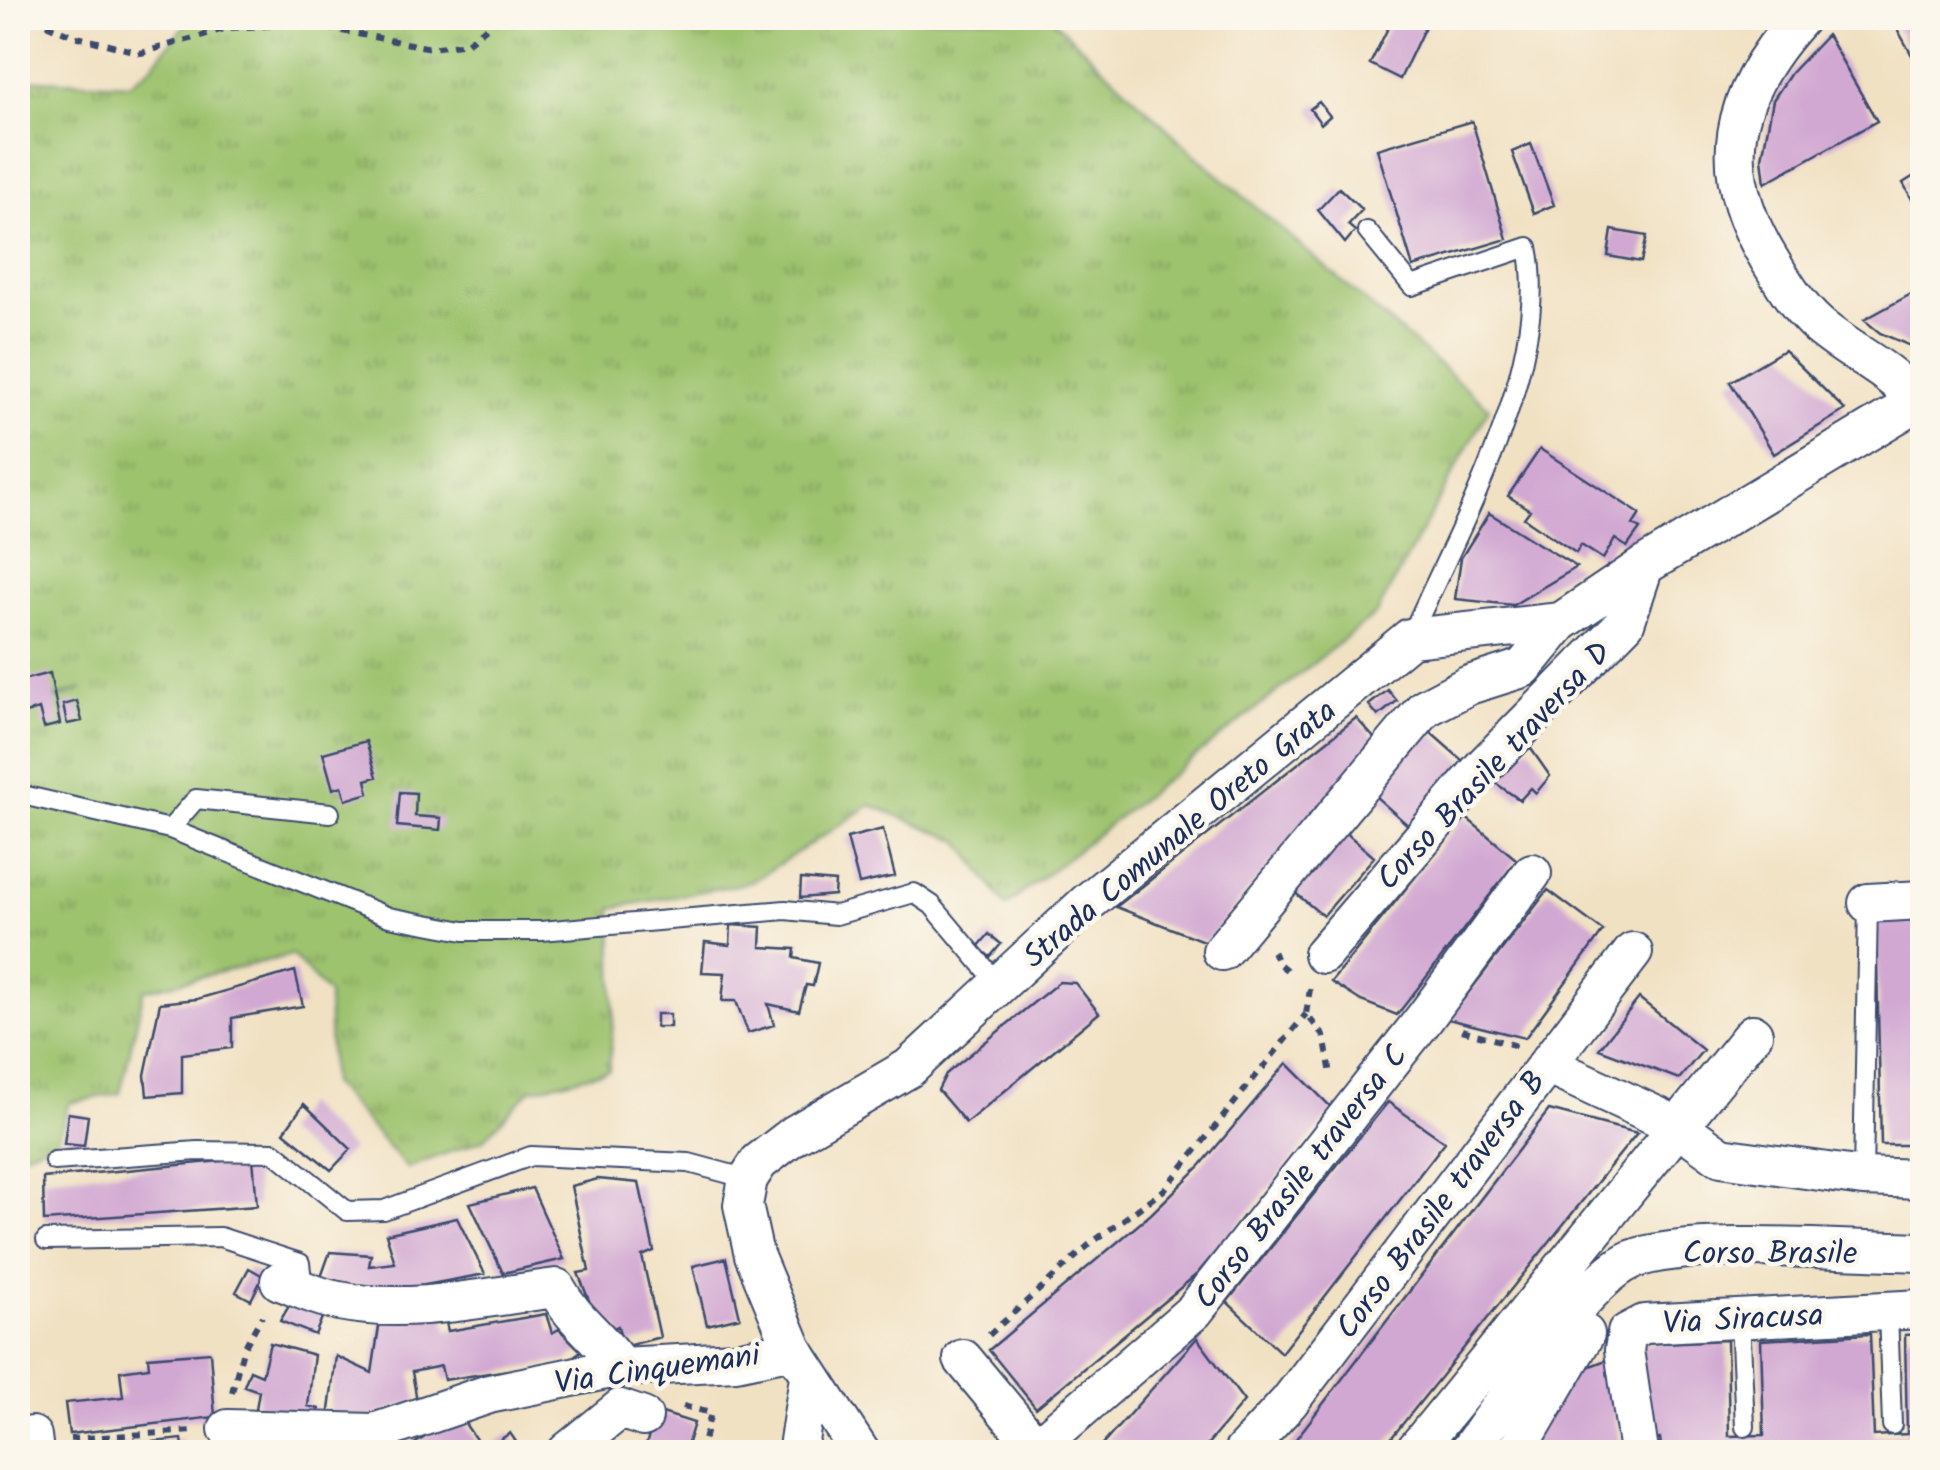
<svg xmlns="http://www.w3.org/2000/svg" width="1940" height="1470" font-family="Kalam,sans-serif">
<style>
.grass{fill:url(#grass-tufts);stroke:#5c7966;stroke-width:2.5}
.building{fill:#d1a8d2}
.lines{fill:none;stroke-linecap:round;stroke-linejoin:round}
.service-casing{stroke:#3b4a6d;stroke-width:22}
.minor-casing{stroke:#3b4a6d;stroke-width:42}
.path{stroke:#3b4a6d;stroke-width:6;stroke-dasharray:8 8;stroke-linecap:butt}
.service{stroke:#fff;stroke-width:18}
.minor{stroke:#fff;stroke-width:38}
.labels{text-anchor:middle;stroke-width:9;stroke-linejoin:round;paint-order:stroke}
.street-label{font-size:32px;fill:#1b2f5e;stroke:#fbf7ec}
</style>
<defs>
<pattern id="grass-tufts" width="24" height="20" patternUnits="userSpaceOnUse" patternTransform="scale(2.5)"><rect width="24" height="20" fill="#9ec36e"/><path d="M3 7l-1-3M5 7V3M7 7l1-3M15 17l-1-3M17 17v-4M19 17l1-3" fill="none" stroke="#809f5e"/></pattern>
</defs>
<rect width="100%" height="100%" fill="#fbf7ec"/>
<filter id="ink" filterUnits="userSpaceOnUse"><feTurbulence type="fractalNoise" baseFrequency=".01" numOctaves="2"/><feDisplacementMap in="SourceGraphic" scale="20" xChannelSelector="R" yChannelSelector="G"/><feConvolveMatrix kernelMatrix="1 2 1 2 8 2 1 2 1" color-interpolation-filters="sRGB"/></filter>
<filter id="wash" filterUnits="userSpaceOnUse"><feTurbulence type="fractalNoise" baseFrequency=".0048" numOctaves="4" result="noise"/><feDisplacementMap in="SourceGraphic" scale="40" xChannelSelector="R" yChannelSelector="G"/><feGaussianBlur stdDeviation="2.25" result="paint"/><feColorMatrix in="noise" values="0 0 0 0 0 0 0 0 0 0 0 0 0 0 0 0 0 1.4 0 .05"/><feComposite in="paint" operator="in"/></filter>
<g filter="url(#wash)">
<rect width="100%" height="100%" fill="#f1e1c3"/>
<!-- grass -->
<path class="grass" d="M191 18H1051L1193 153 1489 408 1377 613 1006 906 960 841 871 805 751 882 612 908 614 1011 609 1070 530 1090 484 1139 407 1168 331 1083 328 994 292 955 144 990 120 1093 69 1103 56 1141 20 1154 18 1164V713L83 689 18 708V79L129 84 149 69Z"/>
<g id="blocks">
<!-- building -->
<path class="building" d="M1393 18H1429L1400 79 1370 64Z
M1891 18H1922V73Z
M1827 35 1877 121 1765 183 1762 158 1773 100 1791 73Z
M1319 102 1330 116 1321 124 1310 109Z
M1472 121 1507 239 1413 267 1377 149Z
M1531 144 1554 205 1534 213 1512 152Z
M1922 171V196L1913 201 1903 183Z
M1339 188 1362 210 1348 225 1355 231 1345 243 1318 210Z
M1612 230 1647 236 1641 262 1608 256Z
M1922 288V351L1880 333 1864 320Z
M1784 350 1845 410 1774 454 1730 382Z
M1540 449 1640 514 1633 525 1640 529 1627 547 1615 539 1603 559 1581 545 1576 553 1524 518 1530 510 1508 496Z
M1489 513 1537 543 1577 567 1513 605 1455 599 1461 558Z
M50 673 60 724 44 728 39 709 18 715V681Z
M1388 690 1397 701 1378 716 1369 705Z
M77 701 82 721 67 724 63 705Z
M1356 718 1375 739 1206 942 1116 907Z
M1422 725 1464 762 1411 828 1366 788Z
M366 741 377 777 366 780 369 793 346 800 342 786 333 789 323 753Z
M1529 746 1550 776 1536 793 1531 788 1520 800 1494 782Z
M400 792 416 793 415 816 441 818 440 830 397 826Z
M1464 816 1517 860 1397 1015 1361 1001 1331 982Z
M1338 826 1374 857 1323 916 1287 886Z
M883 829 895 876 859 884 847 838Z
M801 879 835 882 834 895 800 898Z
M1548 890 1603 931 1525 1038 1448 1019Z
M1922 914V1145H1881L1876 916Z
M731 925 762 927 761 947 795 949 794 958 818 963 813 986 806 985 799 1011 768 1004 774 1025 748 1033 736 1001H722L725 973 702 972 705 942 730 945Z
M989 934 1001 944 990 957 978 947Z
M295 971 303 1006 232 1018V1048L182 1054V1093L147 1096 145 1075 160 1003 197 999Z
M1059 982 1075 983 1099 1013 966 1123 938 1090 946 1074Z
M1639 998 1703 1050 1679 1079 1599 1049Z
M656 1014H670V1027H656Z
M1287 1063 1334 1110 1197 1274 1036 1408 989 1350 1151 1214 1200 1166Z
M1388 1102 1445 1142 1281 1353 1227 1302Z
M304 1104 351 1149 331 1170 284 1132Z
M1549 1110 1637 1133 1380 1452H1286Z
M68 1113 88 1116 84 1146 64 1144Z
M253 1158 257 1206 44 1221 43 1178Z
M598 1179 639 1183 654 1251 642 1256 660 1337 623 1347 618 1326 602 1333 578 1273 589 1271 571 1186Z
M532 1188 564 1259 503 1273 470 1203Z
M457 1218 485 1274 398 1290 319 1283 330 1252 371 1255 369 1266 395 1263 386 1234Z
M726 1258 740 1317 707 1325 693 1266Z
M249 1268 263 1276 251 1300 236 1292Z
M296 1294 326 1308 315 1335 280 1321Z
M444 1314 448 1331 546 1314 552 1333 559 1329 581 1351 567 1361 444 1380 441 1366 412 1372 417 1401 369 1418H328L336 1356 372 1373 380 1320Z
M1870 1334 1874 1436 1907 1434 1905 1335 1922 1334V1452H1662L1660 1439 1655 1440 1638 1344 1727 1340 1729 1436 1764 1435 1761 1340Z
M1197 1338 1244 1401 1201 1452H1096Z
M270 1343 314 1355 308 1406 319 1409 317 1419 254 1421 259 1391 244 1386 250 1370 262 1375Z
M210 1352 215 1417 69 1434 65 1403 123 1397 120 1371 149 1367 148 1357Z
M1606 1360 1621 1452H1526L1572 1373Z
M656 1411 694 1423 685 1452H644Z
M459 1415 484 1451 510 1433 523 1452H402Z
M289 1436 292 1452H248L246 1442Z
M182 1439 184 1452H103V1447Z"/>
</g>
</g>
<g filter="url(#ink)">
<use href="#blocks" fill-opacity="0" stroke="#3b4a6d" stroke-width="2.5"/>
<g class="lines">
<!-- service casing -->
<g class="service-casing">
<path id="service" d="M1367 231 1412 286 1528 247C1552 364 1458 530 1410 638
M18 794 170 829 389 917 464 931H541L785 910 836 915 914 893 932 905 999 985
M170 829 196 799 330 813
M54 1161 198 1151 274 1152 347 1211 384 1210 531 1156 689 1163 748 1179
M1863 1177 1868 903
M46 1240 220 1237 300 1263 303 1289
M1888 1311 1892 1425
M1740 1318 1745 1427"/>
</g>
<!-- minor casing -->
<g class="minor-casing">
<path id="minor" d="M1800 18C1730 95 1713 167 1769 259 1783 282 1798 308 1819 326 1852 354 1886 366 1916 400
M1868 903 1922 900
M1222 951 1425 708 1469 685 1523 668 1561 622
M1323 954 1484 766 1625 623 1644 566
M1547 1065 1678 1126 1721 1157 1863 1177 1922 1179
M280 1281C299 1288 319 1298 339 1301 409 1315 486 1297 556 1288 573 1320 600 1337 621 1367
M963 1359 1040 1452
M228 1429 374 1433 489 1394 621 1367 736 1361 793 1349
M18 1438 32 1436 34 1452
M1036 1448 1194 1311 1424 1019 1532 873
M567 1452 620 1409 643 1417
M802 1452 799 1441 809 1377
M860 1452 793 1349 754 1255 743 1205 748 1179 759 1162 794 1135 909 1068 1087 903 1410 638 1561 622 1644 566 1922 399
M1243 1452 1289 1402 1633 952
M1414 1452 1753 1034
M1468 1452C1502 1406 1583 1281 1631 1260 1687 1237 1855 1251 1922 1252
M1516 1452 1585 1334
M1639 1452 1624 1350 1627 1333 1644 1324 1922 1309"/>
</g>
<!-- path -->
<path class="path" d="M32 18 74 36 141 53 228 28 305 24 431 48 467 43 498 18
M228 28 231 18
M1273 951 1278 963 1289 972
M1310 989 1306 1014 1324 1036 1331 1074
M1462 1030 1517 1046
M989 1335 1090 1244 1164 1190 1306 1014
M232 1392 243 1350 262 1316
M683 1406 711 1413 701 1452
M70 1439 192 1431"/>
<!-- service -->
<use href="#service" class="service"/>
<!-- minor -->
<use href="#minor" class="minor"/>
</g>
</g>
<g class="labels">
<!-- street labels -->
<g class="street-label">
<text transform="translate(1493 765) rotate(-47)" y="11">Corso Brasile traversa D</text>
<text transform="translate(1179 833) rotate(-40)" y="11">Strada Comunale Oreto Grata</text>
<text transform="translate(1300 1176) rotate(-52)" y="11">Corso Brasile traversa C</text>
<text transform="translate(1440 1204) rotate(-53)" y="11">Corso Brasile traversa B</text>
<text x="1770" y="1263">Corso Brasile</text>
<text transform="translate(1743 1318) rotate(-3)" y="11">Via Siracusa</text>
<text transform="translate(657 1368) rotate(-8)" y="11">Via Cinquemani</text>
</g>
</g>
<!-- margin -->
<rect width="1940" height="1470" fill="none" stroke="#fbf7ec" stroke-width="60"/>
</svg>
